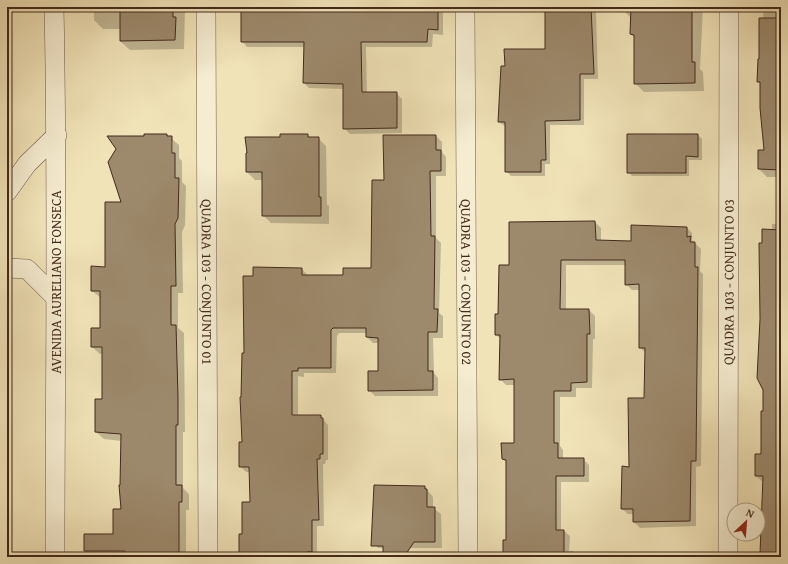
<svg xmlns="http://www.w3.org/2000/svg" width="788" height="564" font-family="'Gentium Book Plus',serif">
<style>
.shadow{fill:#0003;fill-rule:evenodd}
.building{fill:#9d8a6d;stroke:#43291c}
.lines{fill:none;stroke-linecap:round;stroke-linejoin:round}
.street-casing{stroke:#6e5843;stroke-width:20}
.street{stroke:#f6edd1;stroke-width:19}
.labels{text-anchor:middle;stroke-width:3;stroke-linejoin:round;paint-order:stroke}
.street-label{font-size:14px;fill:#43291c;stroke:#f6edd1}
</style>
<rect width="100%" height="100%" fill="#f1e3b8"/>
<filter id="stains"><feTurbulence type="fractalNoise" baseFrequency=".005" numOctaves="4"/><feColorMatrix values="0 0 0 0 .2 0 0 0 0 .09 0 0 0 0 .02 0 0 0 .5 -.17"/></filter>
<radialGradient id="worn" r=".72"><stop offset=".6" stop-color="#630" stop-opacity="0"/><stop offset="1" stop-color="#630" stop-opacity=".3"/></radialGradient>
<!-- shadow -->
<path class="shadow" d="M94 7H185L184 49 130 50 120 41 121 29H103L94 20Z
M241 7H441L443 9V35L433 34 432 47H366L367 93H396L402 99V133L350 134 344 128V89L309 88 304 83V47H247L242 41Z
M546 7H591L596 12 598 79H584V125H550V164H545V176H511L506 171V127L499 122 502 67H506L546 50Z
M625 7H703L700 69 703 72 704 91 644 92 635 83V38L631 34 632 19 625 12Z
M764 7H781V177H767L759 169 765 151 761 84 758 81Z
M167 135 179 145V158L182 161V182L186 186 185 225 182 232 183 293H178V328L184 333 185 432H183V488L189 494V510H186V557H91L85 551V535H114L122 510V441L104 439 96 432 103 400V354H100L92 347 101 329V298L92 291 106 268 123 203 145 137ZM171 141H173V158H171Z
M308 135 310 138H318L326 146 327 205 329 206V224L271 223 263 215V180H255L247 172 281 138Z
M698 135 702 139V160H689V176H632L628 172Z
M436 136 442 142V152L446 157V176H436V238L441 243 439 313 443 316V338H433L434 373 438 378V396H375L369 390 379 372V343H373L367 337V333H339L337 336 336 373H304V377L298 376V416H320L328 425V460H326L325 464H323L324 526H317V557H240L243 535 251 503 250 472H246L240 466 243 443 242 398 245 354 254 277 302 269 308 276H344L372 269 385 181Z
M595 222 601 228V241L632 242 687 228 692 233V240L701 249 700 271 703 274 701 466 696 467V526L640 528 634 522V514H628L622 509 645 399 646 353 640 348V290H632L626 284V265H566V310H589L595 316V339H593L592 388H576V397H560V446L563 450V459H583L589 465V482H561V531H564L570 536 569 551H573L579 557H543L507 463 503 459 515 444V385H506L500 379 501 339 496 335 499 315 510 266Z
M772 224H781V557H765L761 554 764 483 756 476 762 455 764 412 763 244 772 230Z
M425 487 433 497V508L441 514 442 548H378L372 542Z"/>
<!-- building -->
<path class="building" d="M120 7H173V17H176L175 40 120 41Z
M241 7H438V30L428 29 427 42H361L362 92H397V128L343 129V84L303 83 304 42H241Z
M545 7H591L594 74H580V120L545 121 546 160H541V172H505V122H498L501 66H505L504 49H545Z
M631 7H692V62H695V83L634 84V35L630 34Z
M759 18H781V170L758 169V150H764L760 108V82H757L758 59H759Z
M144 134H167V136H172V153H175V178H179L178 218 175 224 176 286H171V325H176L178 397V425H176V485H182V502H179V557H125V551H84V534H113V509H121L119 485H120L121 434 95 432V399H102V347H91V328H100V291H91V266L105 267V202H121L108 162 116 149 107 136H144Z
M280 134H308V137H319V197H321V216H262V172H246V153H247L245 137H280Z
M627 134H698V157L686 156V173H627Z
M383 135H436V150H441V171H430L431 236H435L434 309H438L437 332H428V371H433V390L368 391V371H378V338L366 337V328H333L331 330V368H298V371H292V415H321V418H323V454H320V459H317L319 520H312V552H307V557H239V534H242V502H250L249 467H239V442H242L240 397H241L242 353H244L243 276H253V267L302 268V275H343V268H371L372 180H384Z
M595 221 596 240 631 241V225L687 227V237L691 236 690 242H695V267H698L696 461H691L690 521 633 522V509H621L622 466 629 467 628 398H644L645 348H639V284L625 285V260H561L560 309H589L590 334H587V382L571 383V391H554V443H558V458H584V476H556V530H564V557H503V540H506V460L502 459 501 443H514V379L499 380 500 335H495V314H498L499 265H509V222Z
M762 229 781 230V554H760L763 476H755V454H761V411H763V390L757 378 760 319 759 243H762Z
M374 485 425 486V489H427V507H435V542H414L404 557H383V546H371Z"/>
<g class="lines">
<!-- street casing -->
<g class="street-casing">
<g id="street">
<path d="M54 7C58 190 55 374 55 557"/>
<path id="s1" d="M206 7 208 557"/>
<path id="s2" d="M465 7 468 557"/>
<path d="M7 192 27 164 57 135"/>
<path d="M7 268 27 269 55 297"/>
<path id="s3" d="M728 557 729 7"/>
</g>
</g>
<!-- street -->
<use href="#street" class="street"/>
</g>
<g class="labels">
<!-- street labels -->
<g class="street-label">
<text transform="translate(56 282) rotate(-90)" y="5">AVENIDA AURELIANO FONSECA</text>
<text dy="5" stroke="none"><textPath href="#s1" startOffset="275">QUADRA 103 - CONJUNTO 01</textPath></text>
<text dy="5" stroke="none"><textPath href="#s2" startOffset="275">QUADRA 103 - CONJUNTO 02</textPath></text>
<text dy="5" stroke="none"><textPath href="#s3" startOffset="275">QUADRA 103 - CONJUNTO 03</textPath></text>
</g>
</g>
<!-- margin -->
<rect width="788" height="564" fill="none" stroke="#f1e3b8" stroke-width="24"/>
<rect x="8" y="8" width="772" height="548" fill="none" stroke="#43291c" stroke-width="2"/>
<rect x="12" y="12" width="764" height="540" fill="none" stroke="#43291c"/>
<!-- north arrow -->
<g transform="translate(746 522) rotate(26)"><circle r="19" fill="#f6edd1" stroke="#ae9f89"/>
<path d="M0-3L7 15L0 10L-7 15Z" fill="#8f2418"/>
<text y="-6" font-size="11" font-weight="bold" text-anchor="middle" fill="#43291c">N</text>
</g>
<rect width="100%" height="100%" filter="url(#stains)"/>
<rect width="100%" height="100%" fill="url(#worn)"/>
</svg>
